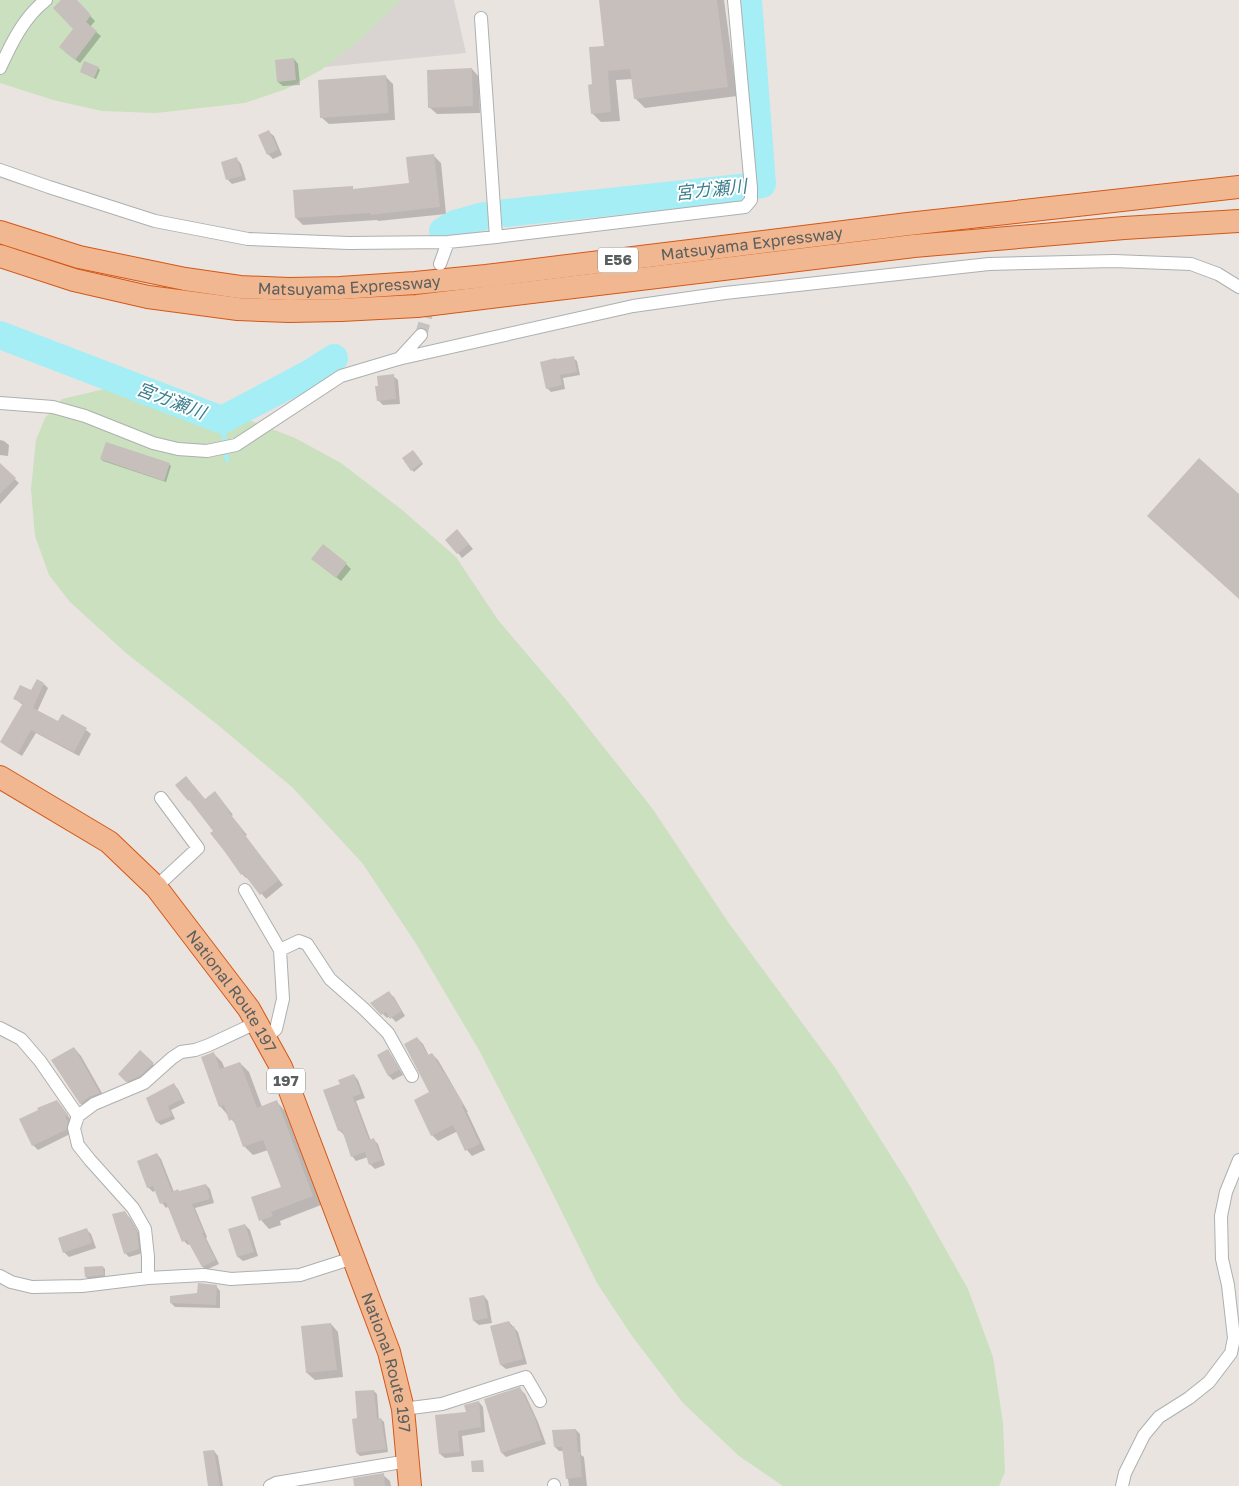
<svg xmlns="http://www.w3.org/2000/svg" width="1239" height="1486" font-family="'Golos Text','Noto Sans JP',sans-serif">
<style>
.industrial{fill:#d9d4d2}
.green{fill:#cae0be}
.shadow{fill:#0003}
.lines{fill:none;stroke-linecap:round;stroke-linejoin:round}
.stream{stroke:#a5eef5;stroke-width:4.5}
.river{stroke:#a5eef5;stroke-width:28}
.building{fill:#c6bfbc}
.street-tunnel{stroke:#c6c2c0;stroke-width:12;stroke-dasharray:12 6;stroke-linecap:butt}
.street-casing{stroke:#acb0b1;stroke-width:14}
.highway-casing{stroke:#d45716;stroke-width:24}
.street{stroke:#fff;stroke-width:12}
.highway{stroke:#f1b790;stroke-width:22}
.labels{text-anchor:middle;stroke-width:4;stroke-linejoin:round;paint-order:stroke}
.shield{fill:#fff;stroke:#8b8e8f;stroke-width:1}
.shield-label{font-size:15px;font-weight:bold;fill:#595e5f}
.street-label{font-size:16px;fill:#595e5f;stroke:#fff}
.water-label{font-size:18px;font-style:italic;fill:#3c7e8c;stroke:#fff}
</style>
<rect width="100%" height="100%" fill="#eae4e0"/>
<!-- industrial -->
<path class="industrial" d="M292 0H454L466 53 254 74Z"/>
<!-- green -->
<path class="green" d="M0 0H401L361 39 321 70 286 89 245 103 156 113 102 111 53 100 0 83Z
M113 387 140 389 167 394 193 404 241 417 295 438 341 463 401 509 456 557 498 620 567 701 652 808 728 922 836 1069 910 1186 968 1289 993 1357 1003 1423 1005 1472 999 1486H783L739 1456 683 1403 632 1336 597 1283 542 1172 479 1050 415 942 363 864 293 788 218 725 126 653 70 602 49 575 35 536 31 489 36 440 45 418 62 399Z"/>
<!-- shadow -->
<path class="shadow" d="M63 0H75L95 21 90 27 101 36 80 63 65 52 75 29Z
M601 0H724L737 96 645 108 635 98 633 79 616 80 620 121 601 122 592 113 593 86 606 47Z
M294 59 298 64 300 85 283 86 278 82Z
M98 68 100 70 96 79 81 72Z
M472 69 479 77 480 113 437 114 429 107Z
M386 77 393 84 395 120 329 124 321 117Z
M269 132 274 136 282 155 273 159 268 154Z
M434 156 441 163 446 214 378 221 377 220 303 225 296 218 352 188 354 190 410 184Z
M237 159 241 164 246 180 232 184 228 180Z
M573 358 577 361 580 375 563 378 565 389 551 392 547 388Z
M393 376 398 380 400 404 383 405 378 400Z
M0 440 4 441 9 445 8 456 0 455Z
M415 453 423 464 414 472 412 470Z
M101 459 169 464 171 466 166 482 103 461Z
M5 470 19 483 0 504V475Z
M462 536 473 549 462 558 458 553Z
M318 563 346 564 351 569 341 581Z
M44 684 48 688 37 712 58 723 62 715 86 730 91 734 79 756 36 733 22 756 6 746 1 742 23 705 15 699 31 692Z
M219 797 233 815 231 816 247 835 245 836 283 885 266 899 248 877 246 878 242 874 215 831 205 800Z
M389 993 394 997 405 1016 396 1022 390 1016 387 1018 372 1003Z
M417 1038 423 1044 429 1056 432 1054 438 1060 468 1112H467L485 1150 472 1156 467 1150 458 1131 438 1141 432 1135 431 1092Z
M74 1048 81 1056 106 1100 88 1111 81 1104 53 1060Z
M388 1051 392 1056 403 1075 393 1080 389 1076Z
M140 1052 158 1069 132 1086 119 1074Z
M213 1053 222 1062 225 1069 240 1063 249 1072 262 1107 277 1102 285 1111 321 1205 280 1221 281 1225 269 1229 261 1220 282 1188 268 1150 253 1155 244 1146 238 1127 220 1106Z
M354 1075 358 1080 365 1098 356 1101 371 1141 374 1140 378 1144 385 1165 375 1169 370 1164 368 1157 356 1161 352 1156 345 1134 344 1135 339 1130 341 1085Z
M174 1085 178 1089 185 1103 171 1110 175 1119 161 1125 157 1122Z
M61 1106 71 1120 69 1121 72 1127 70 1134 38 1150 33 1145Z
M157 1154 161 1159 174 1192H180L206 1185 210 1189 214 1203 195 1208 207 1237 206 1238 219 1264 206 1270 202 1266 190 1244 188 1245 184 1241 169 1206 166 1208 162 1203 156 1190 153 1192 148 1187Z
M124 1212 130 1218 141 1237 143 1253 129 1257 125 1253Z
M245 1225 250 1230 258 1256 243 1261 238 1257Z
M86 1229 91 1234 96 1248 69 1257 64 1252Z
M103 1267 105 1269V1277L88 1279 86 1277V1268Z
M216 1286 220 1291V1308L175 1307 171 1303 198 1294Z
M484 1296 488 1301 492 1323 479 1325 474 1321Z
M509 1322 518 1332 527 1364 506 1369 501 1365Z
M331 1324 338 1332 343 1377 315 1380 307 1373Z
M520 1389 525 1394 538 1422 546 1444 506 1457 502 1453 485 1400Z
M374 1391 377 1394 379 1420 381 1419 384 1422 388 1452 360 1456 357 1453 358 1419Z
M479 1402 483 1407 485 1432 462 1436 464 1456 445 1458 440 1454 467 1413Z
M576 1430 580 1434 581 1455 584 1457 587 1486H569L564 1451H559L555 1447Z
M214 1451 218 1456 223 1486H209Z
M383 1475 390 1481 391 1486H355Z"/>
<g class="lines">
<!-- stream -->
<path class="stream" d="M222 420 227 460"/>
<!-- river -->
<path class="river" d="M506 213 740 188 762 184 748 0
M443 231 455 224 484 216
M0 335 222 420 309 374 334 358"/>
</g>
<!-- building -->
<path class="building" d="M61 0H77L91 15 86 22 97 31 75 60 59 47 73 29 53 8Z
M599 0H717L728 87 634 99 630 69 608 71 611 112 591 114 588 85 592 84 589 47 604 46Z
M294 58 296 80 277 82 275 60Z
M84 61 99 67 94 78 80 72Z
M472 68 473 106 428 108 427 70Z
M386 75 389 113 320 118 318 80Z
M269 130 278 150 267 155 258 135Z
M434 154 440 207 370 215V213L295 218 293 190 353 186V189L409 183 406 157Z
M237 157 242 176 226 180 221 162Z
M574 356 577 372 560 375 562 385 546 389 540 362 556 358V359Z
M394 374 396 399 377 401 375 386H378L377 376Z
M106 442 170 463 164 481 100 459Z
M413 450 422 462 411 471 402 458Z
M1199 458 1239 494V599L1147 516Z
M0 463 16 478 0 494Z
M457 529 469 544 457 554 445 540Z
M323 544 347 563 336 578 311 559Z
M37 679 44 683 33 708 58 721 62 714 87 728 74 752 31 730 18 753 0 742 23 703 13 699 20 685 31 690Z
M186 776 205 799 215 791 229 810 228 811 243 830 242 831 279 880 260 895 243 873 241 875 225 852 210 833 213 831 189 800 188 801 175 785Z
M389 991 402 1011 390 1019 386 1012 381 1015 370 1003Z
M417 1037 428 1055 432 1053 464 1105 462 1106 480 1144 465 1151 453 1125 431 1136 414 1100 429 1092 404 1044Z
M74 1047 100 1093 89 1097 80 1104 51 1060Z
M388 1049 399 1070 388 1076 377 1055Z
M140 1050 154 1063 140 1076 126 1082 118 1074Z
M214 1052 220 1069 240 1062 257 1108 277 1100 313 1196 271 1212 273 1216 259 1221 251 1197 281 1187 263 1140 243 1147 233 1119 229 1121 224 1105 219 1107 201 1057Z
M354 1074 361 1094 353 1097 369 1140 374 1138 382 1160 369 1165 365 1152 351 1157 342 1130 338 1131 323 1090 340 1084 338 1080Z
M174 1083 182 1099 168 1106 172 1116 156 1122 146 1098Z
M57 1100 68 1115 65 1116 68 1122 66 1130 32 1146 19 1119 38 1110 37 1108Z
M157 1153 172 1192 178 1189 179 1191 206 1184 210 1199 192 1204 204 1233H202L216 1260 202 1267 187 1240 182 1242 166 1202 160 1204 153 1186 147 1188 137 1161Z
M125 1211 137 1232 139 1249 124 1254 112 1214Z
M245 1224 254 1252 237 1257 228 1229Z
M87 1228 92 1243 63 1253 58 1238Z
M103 1266 104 1275 85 1277 84 1267Z
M198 1283 217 1285 216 1305 170 1303V1296L197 1293Z
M484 1295 488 1318 473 1321 469 1298Z
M509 1321 511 1327 514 1326 523 1359 500 1365 490 1326Z
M331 1323 337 1370 306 1373 301 1326Z
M520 1387 534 1416 542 1440 501 1453 484 1399Z
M374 1390 377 1419 381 1418 386 1449 356 1453 352 1419 357 1418 355 1391Z
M479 1401 481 1427 458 1431 460 1452 439 1454 435 1415 466 1412 464 1405Z
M576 1429 578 1452H580L582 1477 566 1479 562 1447H554L552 1430Z
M214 1450 220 1486H208L203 1451Z
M483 1460 484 1472H472L471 1461Z
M384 1473 385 1486H354L353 1478Z"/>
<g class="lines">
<!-- street-tunnel -->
<path class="street-tunnel" d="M421 335 430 302"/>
<!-- street casing -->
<g class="street-casing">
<path id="street" d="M481 18 496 237
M0 68C12 42 24 17 46 0
M0 170 49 187 155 221 248 239 349 243 448 242 496 237 745 207 751 200V188L734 0
M440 264 448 242
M399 359 421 335
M0 403 53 407 85 416 153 443 178 449 207 451 236 445 341 376 398 359 633 306 725 293 989 264 1114 261 1191 264 1218 274 1239 287
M156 887 198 848 161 798
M245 890 280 950
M0 1028 21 1039 40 1061 78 1116
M265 1038 276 1029 283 999 280 950 299 941 307 944 330 979 364 1009 388 1033 412 1076
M0 1276 11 1282 32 1287 82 1286 148 1278 204 1275 231 1279 300 1275 353 1258
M148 1278V1257L145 1229 133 1208 90 1160 78 1145 74 1128 78 1116 94 1104 144 1083 172 1058 181 1052 195 1050 209 1045 256 1023
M403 1409 442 1404 526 1377 540 1401
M270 1486 276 1483 408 1461
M554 1486V1485
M1122 1486 1125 1473 1144 1435 1159 1417 1189 1398 1209 1382 1231 1353 1234 1338 1228 1285 1222 1259 1221 1216 1226 1192 1239 1160"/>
</g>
<!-- highway casing -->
<g class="highway-casing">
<g id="highway">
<path id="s1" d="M0 232 79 257 185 279 240 287 289 289 340 288 415 283 486 276 908 224 1239 187"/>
<path d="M0 256 74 280 148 297 238 309 289 311 341 310 417 306 914 246 1124 228 1239 221"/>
<path id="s2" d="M0 777 109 842 156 887 249 1009 281 1067 389 1352 403 1409 410 1486"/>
</g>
</g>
<!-- street -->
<use href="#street" class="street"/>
<!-- highway -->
<use href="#highway" class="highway"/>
</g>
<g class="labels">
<!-- shield labels -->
<g class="shield">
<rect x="598" y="247.5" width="40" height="25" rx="4"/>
<rect x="267" y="1068.5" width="38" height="25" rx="4"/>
</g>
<g class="shield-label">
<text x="618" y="265">E56</text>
<text x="286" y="1086">197</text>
</g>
<!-- street labels -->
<g class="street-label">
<text dy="6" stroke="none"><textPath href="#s1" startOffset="761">Matsuyama Expressway</textPath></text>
<text dy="6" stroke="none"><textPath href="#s1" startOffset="356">Matsuyama Expressway</textPath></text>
<text dy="6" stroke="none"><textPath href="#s2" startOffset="321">National Route 197</textPath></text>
<text dy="6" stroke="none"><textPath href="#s2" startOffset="726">National Route 197</textPath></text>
</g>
<!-- water labels -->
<g class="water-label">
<text transform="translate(711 190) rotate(-6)" y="6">宮ガ瀬川</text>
<text transform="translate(171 401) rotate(21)" y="6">宮ガ瀬川</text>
</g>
</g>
</svg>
